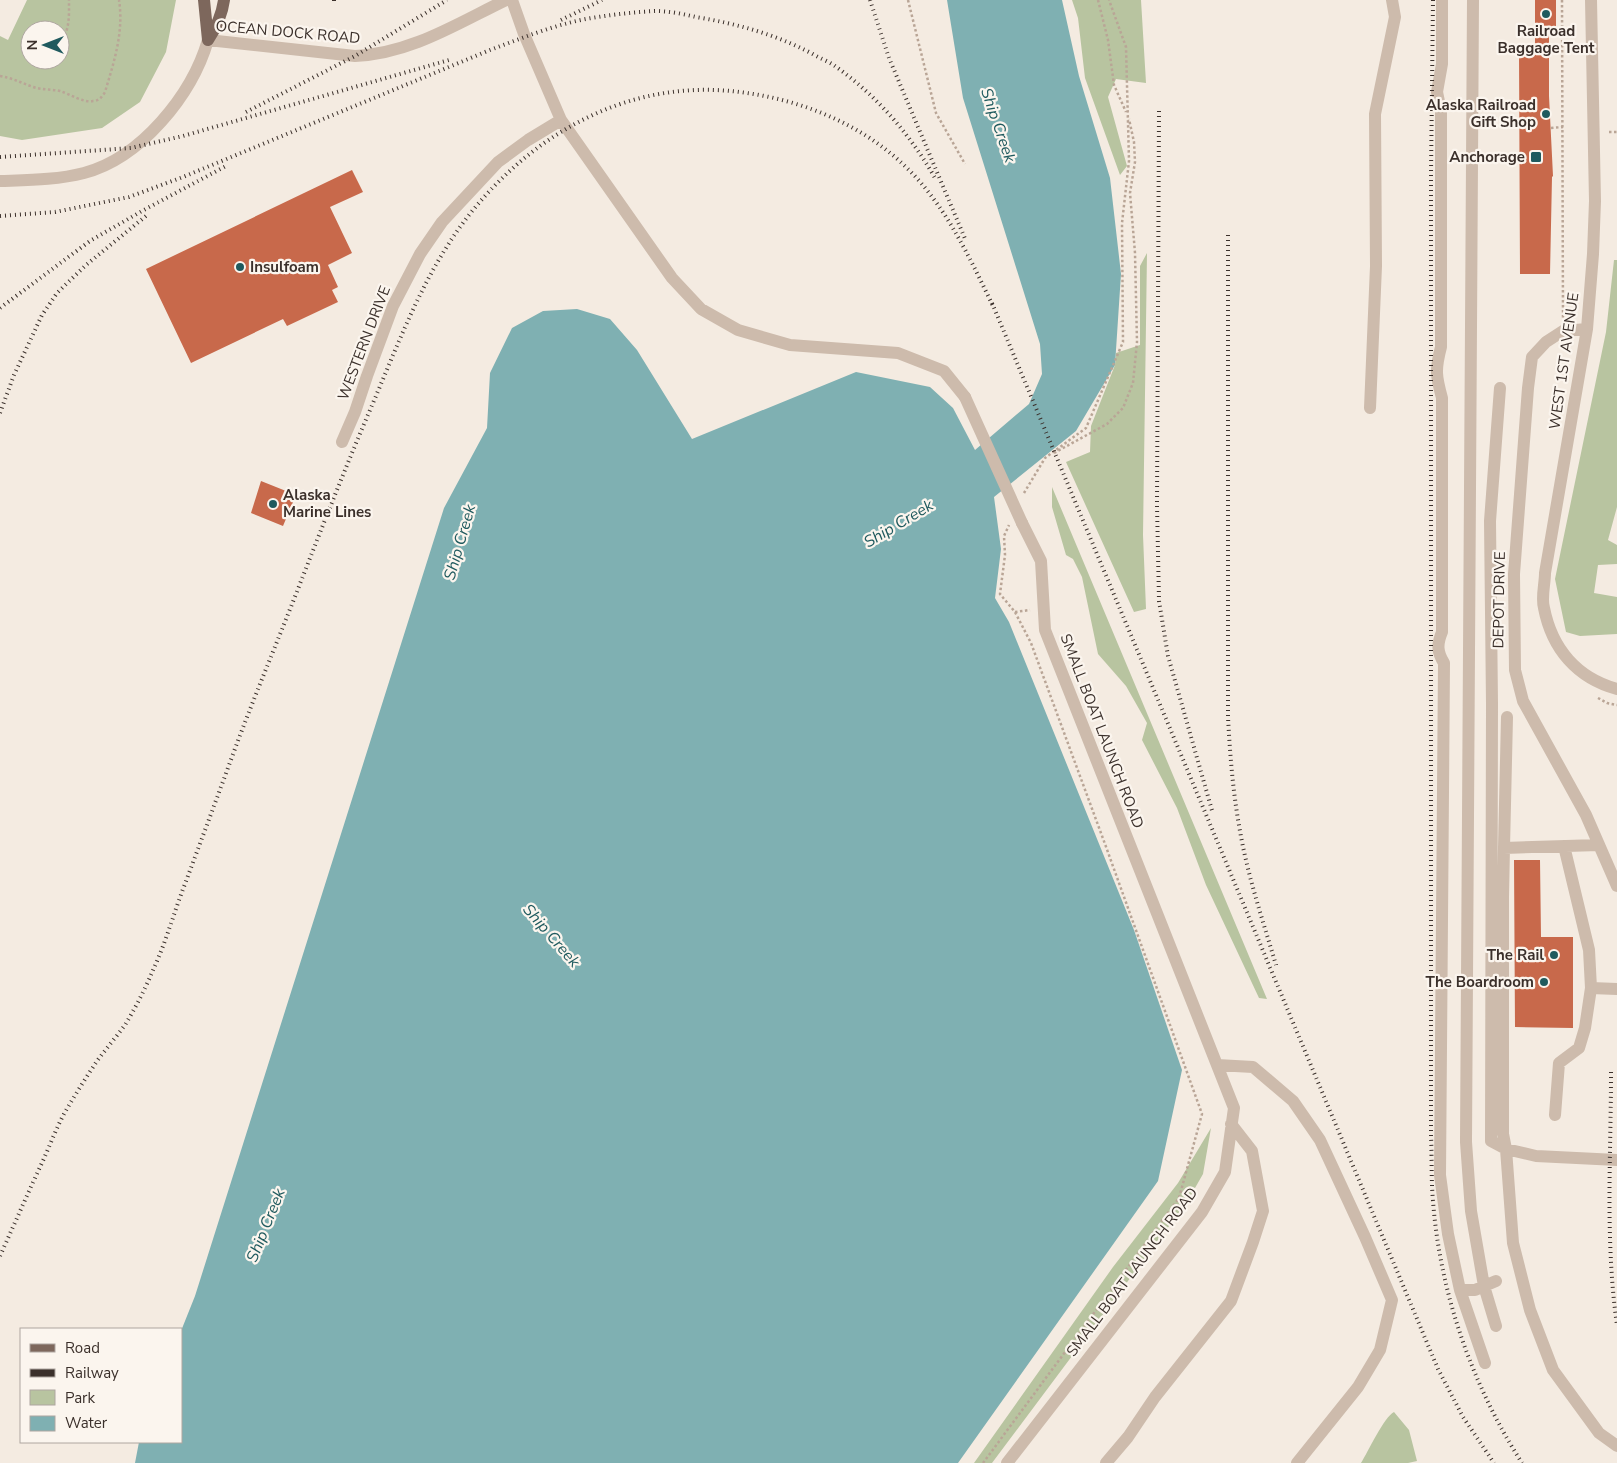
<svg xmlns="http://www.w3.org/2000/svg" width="1617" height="1463" font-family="'Nunito Sans',sans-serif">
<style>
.green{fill:#b8c4a0;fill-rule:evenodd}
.water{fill:#7fb0b2}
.building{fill:#c8694b}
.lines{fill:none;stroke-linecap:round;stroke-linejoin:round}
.path{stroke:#b9a596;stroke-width:2.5;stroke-dasharray:2.5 2.5;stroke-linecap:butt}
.minor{stroke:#cdbbac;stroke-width:12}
.major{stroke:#7d675c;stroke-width:12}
.rail{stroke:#3b302b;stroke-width:4;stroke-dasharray:1 4;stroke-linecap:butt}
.minor-bridge{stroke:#cdbbac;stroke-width:12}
.poi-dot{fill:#1f5a5e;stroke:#fbf5ee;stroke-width:2}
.labels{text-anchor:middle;stroke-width:4.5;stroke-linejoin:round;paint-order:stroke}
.poi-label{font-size:15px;font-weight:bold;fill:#3b302b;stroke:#fbf5ee;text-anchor:end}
.street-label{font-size:15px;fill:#3b302b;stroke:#fbf5ee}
.water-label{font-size:16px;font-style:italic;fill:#1f5a5e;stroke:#fbf5ee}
</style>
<rect width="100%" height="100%" fill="#f4ebe1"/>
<!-- green -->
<path class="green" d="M27 0H176L166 52 140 102 102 128 22 140 0 136V36L8 40ZM30 30H60V60H30Z
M1072 0H1141L1146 83 1116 79 1108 97 1127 166 1120 175 1085 78 1078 18Z
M1147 253 1143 535 1146 609 1134 612 1066 462 1090 452 1091 426 1115 365 1116 353 1140 345V266Z
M1614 260H1617V507L1608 540 1617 545V564L1598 565 1594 593 1617 597V634L1580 636 1566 632 1555 579 1606 332Z
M1052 487 1267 999 1259 998 1206 885 1177 808 1142 740 1147 723 1126 686 1098 654 1082 577 1073 559 1066 555 1052 507Z
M1211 1128 1203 1174 1187 1202 992 1463H974L1113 1267 1178 1183Z
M1394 1412 1409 1430 1417 1461 1408 1463H1361C1368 1452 1384 1417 1394 1412Z"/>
<!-- water -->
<path class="water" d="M947 0H1062L1079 76 1110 178 1121 274 1115 365 1076 431 994 497 1001 549 995 598 1009 622 1134 930 1182 1070 1158 1181 958 1463H135L139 1442H181V1331L195 1296 444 508 487 428 490 373 512 328 543 311 577 309 610 319 637 350 692 439 856 372 930 387 953 408 975 450 1029 404 1042 374 1040 344 963 98Z"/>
<!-- building -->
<path class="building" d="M1535 0H1556V27H1549V96L1553 176 1552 177 1550 274H1520L1519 50 1535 49Z
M352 170 363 192 330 207 352 253 328 265 338 287 332 290 338 302 287 326 283 319 191 363 146 269Z
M261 481 296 495 283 526 251 513Z
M1514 860H1540L1541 937H1573V1028L1515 1027Z"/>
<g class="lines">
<!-- path -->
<path class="path" d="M908 0 936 113 965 164
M1098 0 1108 40 1114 85 1126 112
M1562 0 1563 318
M60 44C70 30 69 16 69 0
M0 76C12 78 22 83 33 87 42 90 51 89 60 91 70 94 83 103 93 101 99 101 102 97 105 92 114 62 124 32 119 0
M1551 128 1563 127
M1609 132H1617
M1054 453 1107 424 1123 408 1133 383 1137 342 1135 253 1130 193 1135 162 1134 142 1129 119
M1024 493 1045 458 1086 428 1123 342 1122 223 1129 161 1126 47 1109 0
M1015 612 1030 610
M1598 698 1607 703 1617 705
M983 1463 1179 1198 1202 1114 1105 844 1031 643 1015 612 1000 594 1005 555 1004 536 1009 525"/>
<!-- minor -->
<path class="minor" d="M512 0 524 34 561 120 672 278 701 309 738 330 790 345 898 353 944 371 965 397
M1442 0V64L1437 92 1441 111V347C1435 370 1436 376 1442 398V632C1437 644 1437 652 1444 663L1440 1175 1448 1234 1460 1290 1485 1363
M1473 0 1466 1142 1471 1211 1484 1286 1496 1326
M1591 0 1595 201 1593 254 1587 329 1545 573C1545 584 1541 598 1544 608 1552 649 1577 678 1617 689
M0 181C28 180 57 180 84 173 141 158 192 95 208 40L355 56C410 54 458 23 506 0
M1587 329 1563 331 1546 342 1532 357 1528 388 1514 574 1515 670 1523 701 1586 815 1617 886
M1500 388 1490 521 1492 704 1491 1141 1506 1149 1513 1243 1530 1310 1553 1370 1599 1433 1617 1446
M1370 408 1376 266 1375 114 1395 17 1392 0
M342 442 355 412 367 376 393 306 420 254 442 222 498 162 528 140 561 120
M1599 845 1504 848 1503 897V1134L1506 1149 1536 1156 1617 1160
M1564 846 1589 950 1591 988 1617 989
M1504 848 1507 717
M1217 1065 1253 1067 1293 1101 1320 1140 1365 1237 1392 1300 1380 1350 1358 1387 1297 1463
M1555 1115 1559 1063 1579 1048 1585 1028 1591 988
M1460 1290H1475L1496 1281
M1007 1463 1202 1212 1225 1172 1234 1108 1045 630 1041 561 1022 523
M1106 1463 1128 1437 1155 1397 1231 1301 1253 1242 1263 1211 1252 1151 1231 1124"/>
<!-- major -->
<path class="major" d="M204 0 208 40
M208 40C216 28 222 15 224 0"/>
<!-- rail -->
<path class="rail" d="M870 0 889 58 966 241
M1433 0 1431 173V1136C1432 1157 1431 1179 1433 1201 1440 1293 1472 1385 1522 1463
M334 1V0
M561 20 602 0
M1159 111 1157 505 1159 601 1168 656 1213 814
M246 112 355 56 447 0
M0 157 131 148 183 136 449 60
M0 216 55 212 129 197 183 177 490 50C525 37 561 22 598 17 617 14 636 12 655 11 669 11 683 14 696 17 738 24 774 34 811 53 819 58 828 61 835 66 876 95 910 134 935 178
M1228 235V717C1230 755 1233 793 1240 831 1248 877 1263 921 1276 965
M992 303 1438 1369 1463 1417 1494 1463
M0 308 90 241 142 211 226 166
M0 413 14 375 42 315 57 293 86 265 146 216
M1611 1072C1611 1156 1605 1242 1617 1325
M0 1256C14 1225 27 1195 41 1165 50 1146 57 1125 68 1107 77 1092 87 1076 97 1061 106 1049 116 1037 125 1025 136 1007 146 987 154 968 164 946 171 923 179 900 198 849 217 798 236 746 255 695 276 645 296 594 319 535 342 476 367 417 397 348 422 275 469 215 537 129 636 76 747 93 816 103 882 134 926 189 955 225 974 267 994 308"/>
<!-- minor-bridge -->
<path class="minor-bridge" d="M965 397 1022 523"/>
</g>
<!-- markers -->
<g class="poi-dot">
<circle cx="1546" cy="14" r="5"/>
<circle cx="1546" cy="114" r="5"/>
<rect x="1530" y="151" width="12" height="12" rx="2.5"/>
<circle cx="240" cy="267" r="5"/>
<circle cx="273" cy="504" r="5"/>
<circle cx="1554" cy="955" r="5"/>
<circle cx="1544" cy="982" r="5"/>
</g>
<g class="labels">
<!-- poi labels -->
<g class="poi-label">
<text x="1546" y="36" text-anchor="middle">Railroad<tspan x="1546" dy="17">Baggage Tent</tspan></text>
<text x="1536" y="110">Alaska Railroad<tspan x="1536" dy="17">Gift Shop</tspan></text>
<text x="1525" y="162">Anchorage</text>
<text x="250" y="272" text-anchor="start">Insulfoam</text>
<text x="283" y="500" text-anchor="start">Alaska<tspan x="283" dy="17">Marine Lines</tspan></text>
<text x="1544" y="960">The Rail</text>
<text x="1534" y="987">The Boardroom</text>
</g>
<!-- street labels -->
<g class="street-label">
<text transform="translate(288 32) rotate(5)" y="5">OCEAN DOCK ROAD</text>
<text transform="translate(364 343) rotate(-69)" y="5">WESTERN DRIVE</text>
<text transform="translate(1564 361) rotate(-82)" y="5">WEST 1ST AVENUE</text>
<text transform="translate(1499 600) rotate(-89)" y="5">DEPOT DRIVE</text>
<text transform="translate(1102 731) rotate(69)" y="5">SMALL BOAT LAUNCH ROAD</text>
<text transform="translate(1132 1272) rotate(-53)" y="5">SMALL BOAT LAUNCH ROAD</text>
</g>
<!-- water labels -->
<g class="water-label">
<text transform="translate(999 125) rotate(71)" y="6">Ship Creek</text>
<text transform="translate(898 523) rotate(-31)" y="6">Ship Creek</text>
<text transform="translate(459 542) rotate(-74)" y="6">Ship Creek</text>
<text transform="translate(552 935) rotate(49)" y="6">Ship Creek</text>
<text transform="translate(265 1225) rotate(-68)" y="6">Ship Creek</text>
</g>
</g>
<!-- legend -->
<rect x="20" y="1328" width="162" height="115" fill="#fbf5ee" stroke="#aea6a0"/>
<rect x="30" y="1344" width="25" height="8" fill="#7d675c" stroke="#aea6a0"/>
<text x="65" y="1353" font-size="15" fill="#3b302b">Road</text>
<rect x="30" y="1369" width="25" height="8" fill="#3b302b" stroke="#aea6a0"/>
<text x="65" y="1378" font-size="15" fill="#3b302b">Railway</text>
<rect x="30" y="1390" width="25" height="15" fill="#b8c4a0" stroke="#aea6a0"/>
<text x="65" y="1403" font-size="15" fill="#3b302b">Park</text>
<rect x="30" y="1416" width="25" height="15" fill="#7fb0b2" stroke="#aea6a0"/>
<text x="65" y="1428" font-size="15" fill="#3b302b">Water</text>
<!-- north arrow -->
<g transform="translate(45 45) rotate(270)"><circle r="24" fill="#fbf5ee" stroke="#aea6a0"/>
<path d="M0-4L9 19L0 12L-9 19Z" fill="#1f5a5e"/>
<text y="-8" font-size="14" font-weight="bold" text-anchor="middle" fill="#3b302b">N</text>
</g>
</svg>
